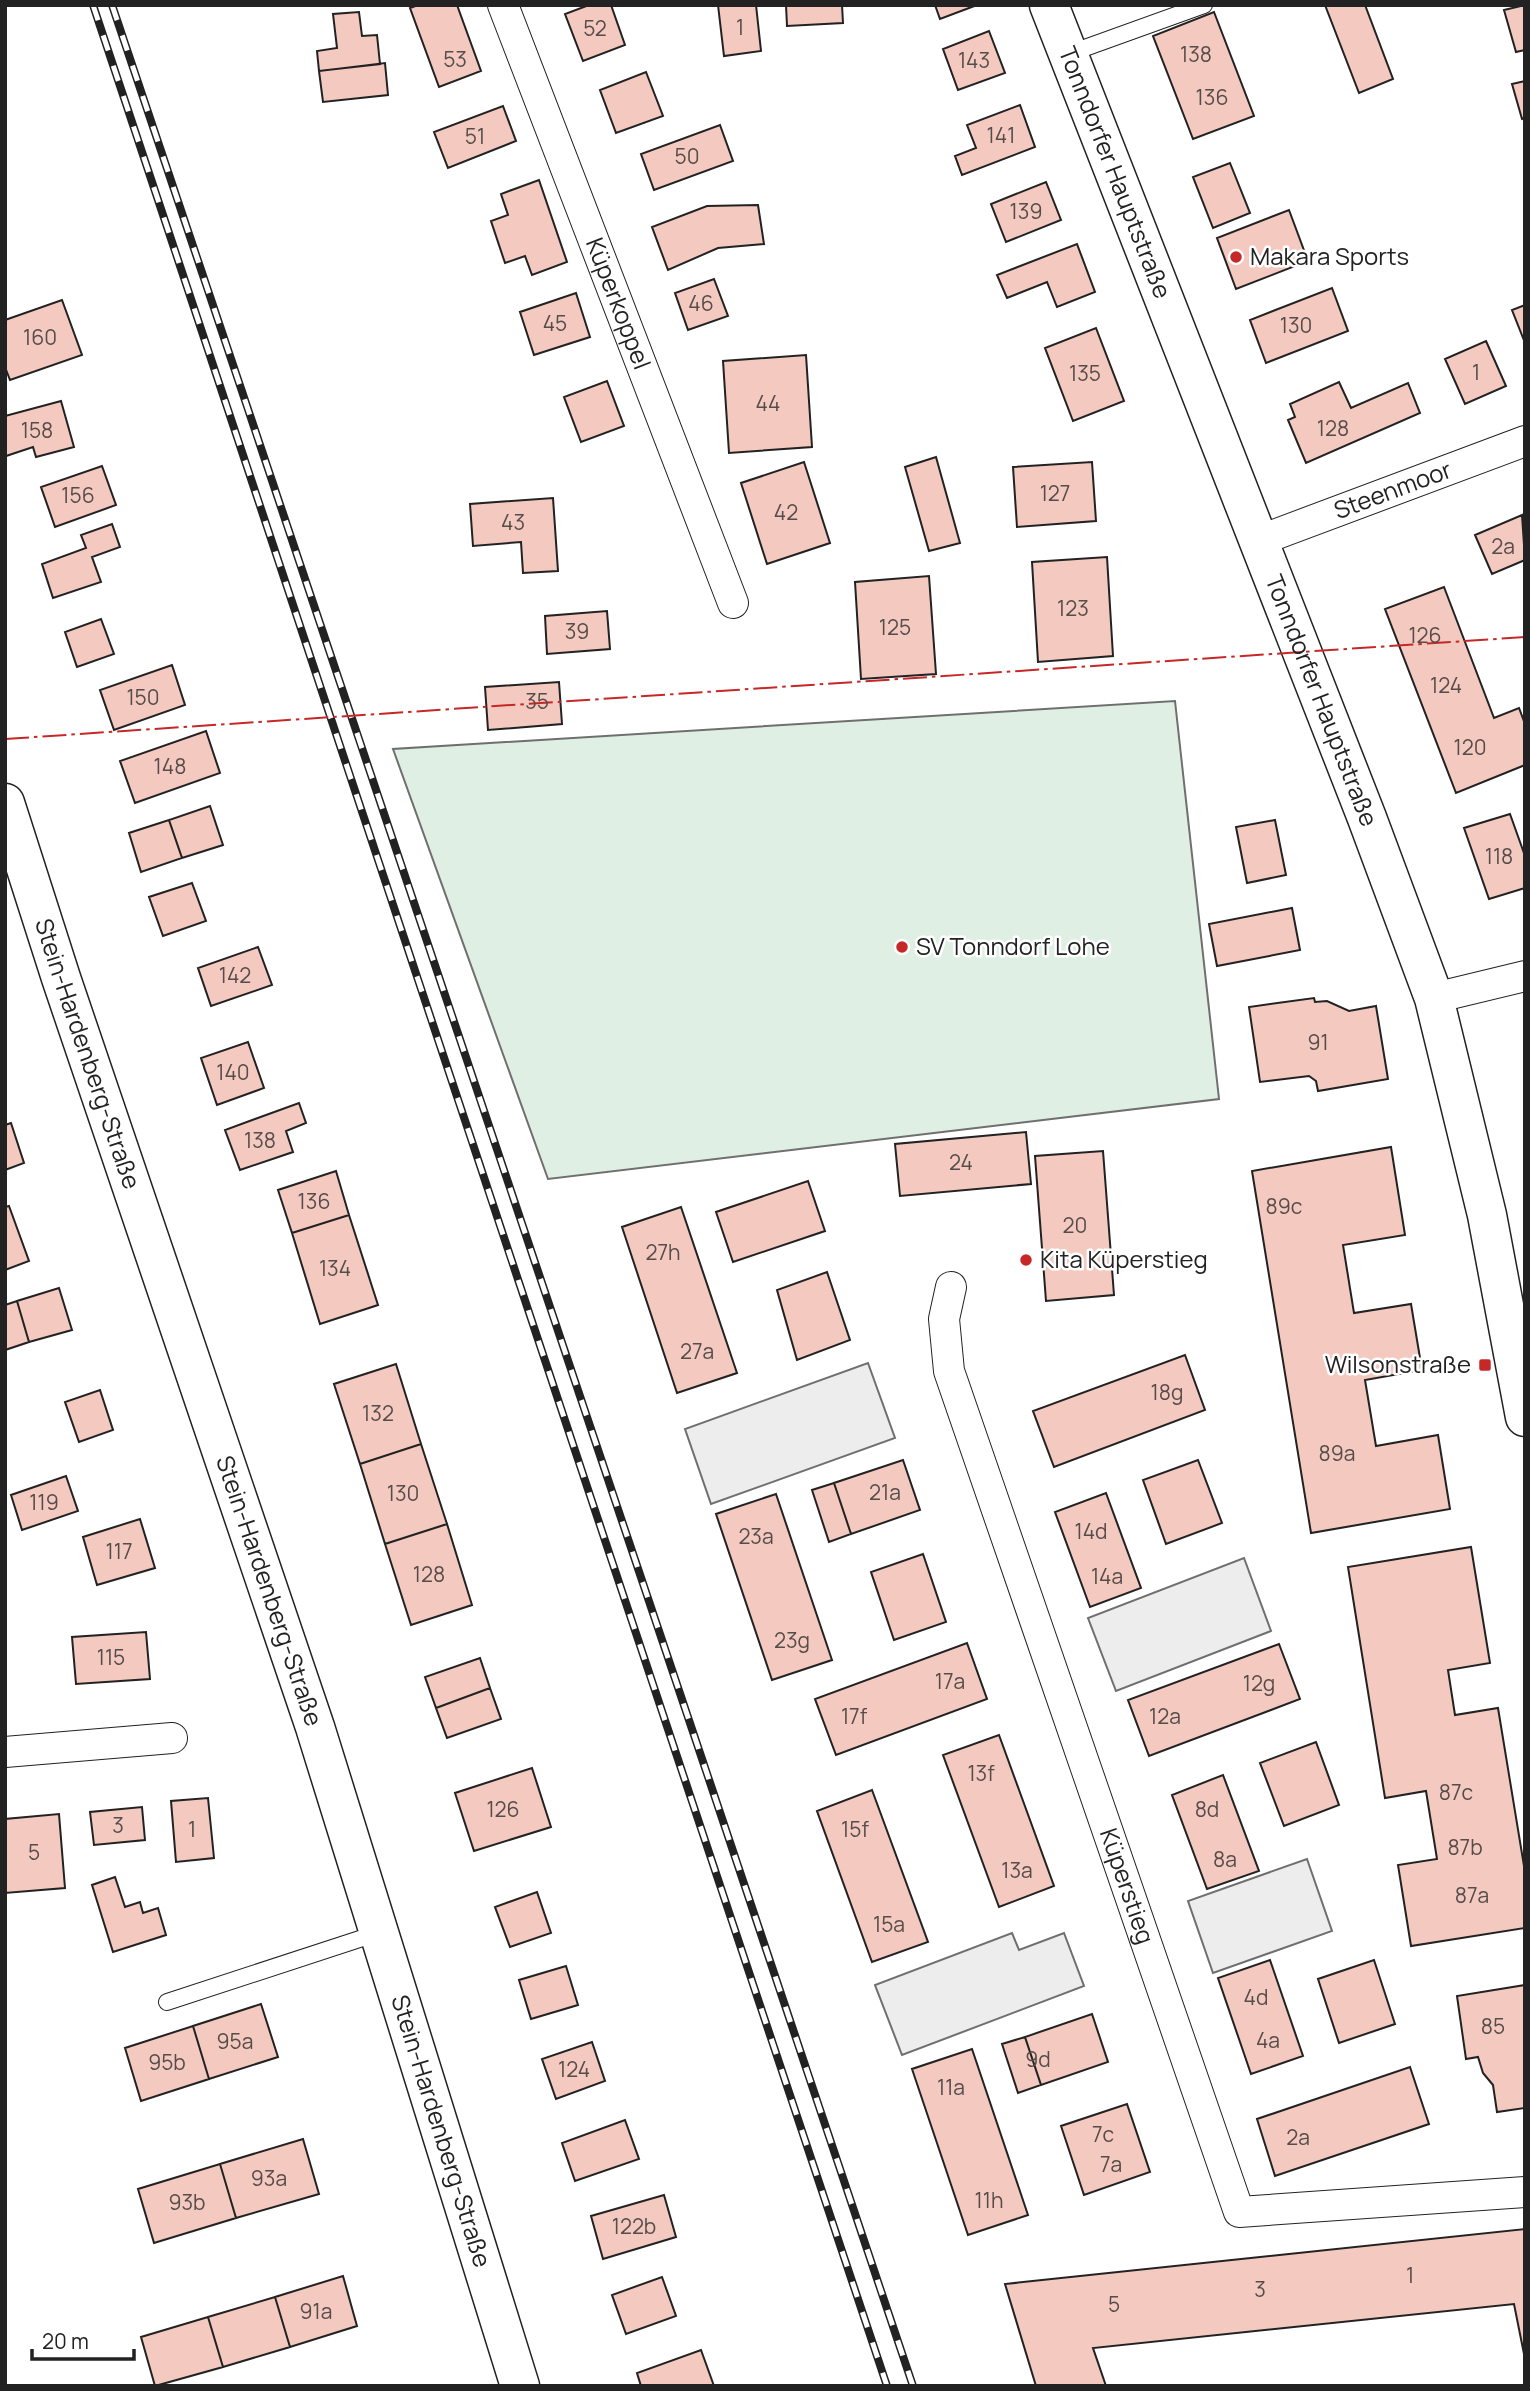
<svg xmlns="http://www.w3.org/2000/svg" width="1530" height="2391" font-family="Manrope,sans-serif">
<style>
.green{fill:#e0efe3;stroke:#6f6f6f;stroke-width:2}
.parking{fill:#ededed;stroke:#6f6f6f;stroke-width:2}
.building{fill:#f3c9c0;stroke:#222;stroke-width:2}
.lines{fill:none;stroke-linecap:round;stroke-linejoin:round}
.service-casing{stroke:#222;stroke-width:18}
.minor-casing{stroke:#222;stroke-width:32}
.secondary-casing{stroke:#222;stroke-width:41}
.primary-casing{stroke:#222;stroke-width:41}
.service{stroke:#fff;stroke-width:16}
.minor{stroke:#fff;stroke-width:30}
.secondary{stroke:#fff;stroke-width:38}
.primary{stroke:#fff;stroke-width:38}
.rail-casing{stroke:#222;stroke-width:8}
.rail{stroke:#fff;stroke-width:5;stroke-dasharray:16;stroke-linecap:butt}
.power{stroke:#c62828;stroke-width:2;stroke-dasharray:24 5 3.5 5;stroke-linecap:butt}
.poi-dot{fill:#c62828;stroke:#fff;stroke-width:2.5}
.labels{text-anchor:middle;stroke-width:5;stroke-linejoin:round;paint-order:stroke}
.number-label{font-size:21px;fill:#564c4a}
.street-label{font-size:24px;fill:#222;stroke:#fff}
.poi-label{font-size:24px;fill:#222;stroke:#fff;text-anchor:start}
</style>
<rect width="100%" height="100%" fill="#fff"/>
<!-- green -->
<path class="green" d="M1175 701 1219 1099 548 1179 393 749Z"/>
<!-- parking -->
<path class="parking" d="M868 1363 895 1438 711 1504 685 1429Z
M1244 1558 1271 1631 1116 1691 1088 1618Z
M1307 1859 1332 1931 1213 1973 1188 1901Z
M1012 1933 1019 1950 1064 1933 1084 1986 902 2055 875 1985Z"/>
<!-- building -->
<path class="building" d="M418 5H457L481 71 439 87 410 8Z
M589 5H611L625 45 583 61 565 14Z
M718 5H756L761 51 724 56Z
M786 5H842L843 23 787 26Z
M935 5H977L940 19Z
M1325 5H1365L1393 79 1359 93Z
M1525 5V50L1516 52 1504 10Z
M359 12 362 36 377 35 380 64 319 71 317 51 337 48 333 14Z
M1214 12 1254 116 1193 139 1153 36Z
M989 31 1005 73 958 90 943 49Z
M385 63 388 95 323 102 319 71Z
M646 72 663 116 616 133 600 90Z
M1525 81V118L1522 119 1512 84Z
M1020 105 1035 147 962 175 955 156 976 148 967 125Z
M503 106 516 141 448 168 434 132Z
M720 125 733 161 654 190 641 154Z
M1230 163 1250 213 1213 228 1193 177Z
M539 180 567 262 532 275 525 256 505 263 491 221 508 215 501 194Z
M1046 182 1061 220 1006 242 991 204Z
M758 205 764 244 718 248 668 270 652 227 707 206Z
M1289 210 1308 261 1236 289 1217 238Z
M1077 244 1095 292 1057 307 1047 282 1007 298 997 275Z
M714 279 728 316 688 330 675 293Z
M1332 288 1348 331 1266 363 1250 320Z
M576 293 590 337 534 355 520 312Z
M62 300 82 355 10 380 5 367V320Z
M1525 305V343L1512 310Z
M1096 328 1124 401 1073 421 1045 348Z
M1486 341 1506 386 1465 404 1445 359Z
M806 355 812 447 729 453 723 361Z
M607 381 624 426 581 442 564 397Z
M1339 382 1351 408 1408 383 1420 413 1306 463 1288 420 1295 417 1290 404Z
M61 401 74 447 36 457 33 447 6 456 5 416Z
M936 457 960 543 929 551 905 467Z
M804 462 830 543 767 564 741 483Z
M1092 462 1096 521 1017 527 1013 467Z
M102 466 116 505 55 527 41 487Z
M553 498 558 571 523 573 521 542 473 546 470 504Z
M1522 515 1525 560 1492 574 1475 535Z
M112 524 120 547 92 557 101 582 53 598 42 564 86 548 81 535Z
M1107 557 1113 656 1038 662 1032 562Z
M929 576 936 674 861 679 855 582Z
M1444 587 1494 718 1519 708 1525 724V765L1456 793 1385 609Z
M607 611 610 649 547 654 545 616Z
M101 619 114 654 77 667 65 632Z
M172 665 185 705 114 730 100 690Z
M559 682 562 724 488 730 485 687Z
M206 731 220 773 135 803 120 761Z
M210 806 223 845 182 858 169 820Z
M1510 814 1525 856V888L1489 899 1464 828Z
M169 820 182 858 141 872 129 833Z
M1275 820 1286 875 1247 883 1236 827Z
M192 883 206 921 163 936 149 897Z
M1292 908 1300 950 1217 966 1209 924Z
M258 947 272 985 211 1006 198 968Z
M1314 998 1315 1002 1327 1001 1349 1011 1376 1006 1388 1079 1318 1091 1316 1081 1309 1076 1260 1082 1249 1007Z
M248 1042 264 1088 217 1105 201 1058Z
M299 1103 306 1123 286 1131 293 1152 240 1170 225 1130Z
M11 1123 24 1163 5 1170V1125Z
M1026 1132 1031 1184 900 1196 895 1144Z
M1391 1147 1405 1235 1343 1245 1354 1313 1411 1304 1422 1370 1365 1380 1376 1446 1438 1435 1450 1509 1311 1533 1252 1171Z
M1103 1151 1114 1295 1046 1301 1035 1156Z
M336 1171 349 1215 292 1233 278 1190Z
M808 1181 825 1231 733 1262 716 1212Z
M9 1206 29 1261 5 1270V1207Z
M681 1207 737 1373 677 1393 622 1227Z
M349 1215 378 1305 320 1324 292 1233Z
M827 1272 850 1340 797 1360 777 1290Z
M59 1288 72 1330 29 1342 17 1301Z
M17 1301 29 1342 5 1350V1305Z
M1185 1355 1205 1410 1054 1467 1033 1411Z
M396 1364 421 1444 360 1464 334 1384Z
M100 1390 113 1430 79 1442 65 1402Z
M421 1444 447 1524 385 1544 360 1464Z
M903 1460 920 1510 851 1534 834 1483Z
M1198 1460 1222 1523 1166 1544 1143 1480Z
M66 1476 78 1511 22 1530 11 1495Z
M834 1483 851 1534 829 1542 812 1490Z
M1106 1493 1141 1588 1090 1607 1055 1512Z
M776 1494 832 1660 772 1680 716 1514Z
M140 1519 155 1568 97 1585 83 1537Z
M447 1524 472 1605 411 1625 385 1544Z
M1471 1547 1490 1663 1448 1670 1455 1715 1498 1708 1525 1872V1928L1411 1946 1398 1865 1437 1859 1426 1791 1385 1798 1348 1567Z
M923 1554 946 1622 894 1640 871 1572Z
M146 1632 150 1679 76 1684 72 1637Z
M967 1643 987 1699 836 1755 815 1699Z
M1279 1644 1300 1699 1149 1756 1128 1700Z
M480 1658 490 1688 436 1708 425 1677Z
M490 1688 501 1719 447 1738 436 1708Z
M999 1735 1054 1886 999 1907 943 1755Z
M1316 1742 1339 1805 1284 1826 1260 1763Z
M532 1768 551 1827 474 1851 455 1793Z
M1223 1775 1259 1871 1207 1889 1172 1795Z
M872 1790 928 1942 872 1962 817 1811Z
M208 1798 214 1858 176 1862 171 1801Z
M142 1807 145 1840 94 1845 90 1812Z
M59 1814 65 1888 5 1893V1819Z
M115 1877 125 1907 140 1902 143 1913 158 1908 166 1935 113 1952 92 1885Z
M537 1892 551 1933 510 1947 495 1907Z
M1270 1960 1303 2056 1251 2074 1218 1978Z
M1374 1960 1395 2024 1339 2043 1318 1979Z
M566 1966 578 2005 531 2019 519 1980Z
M1525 1985V2108L1497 2112 1493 2085 1483 2073 1478 2057 1466 2059 1457 1996Z
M261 2004 278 2057 209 2079 193 2026Z
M1092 2014 1108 2062 1041 2085 1025 2037Z
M193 2026 209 2079 141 2101 125 2048Z
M1025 2037 1041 2085 1018 2093 1002 2044Z
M592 2042 605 2081 556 2099 542 2059Z
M972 2049 1028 2215 968 2235 912 2069Z
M1410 2067 1429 2124 1275 2176 1257 2119Z
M1127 2104 1150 2172 1084 2195 1061 2126Z
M625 2120 639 2159 575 2181 562 2143Z
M303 2139 319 2194 236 2218 220 2164Z
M220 2164 236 2218 154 2243 138 2189Z
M664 2195 676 2237 603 2259 591 2216Z
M1525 2229V2359L1514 2304 1093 2348 1106 2386H1036L1005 2284Z
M343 2276 357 2326 290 2347 275 2297Z
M662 2277 676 2316 626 2334 612 2295Z
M275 2297 290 2347 223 2367 208 2317Z
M208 2317 223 2367 155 2386 141 2337Z
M701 2350 714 2386H641L637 2373Z"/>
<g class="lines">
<!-- service casing -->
<g class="service-casing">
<path id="service" d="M1068 54 1204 5
M167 2002 378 1933"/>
</g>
<!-- minor casing -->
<g class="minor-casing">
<g id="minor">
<path id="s1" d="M503 5 733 603"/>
<path id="s2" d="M1258 541 1525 441"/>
<path d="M1434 998 1525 976"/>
<path id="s3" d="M951 1287 944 1319 949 1371 1239 2212 1525 2192"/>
<path d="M5 1752 172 1738"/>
</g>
</g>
<!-- secondary casing -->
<g class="secondary-casing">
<g id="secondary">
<path id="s4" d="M1049 5 1367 818 1434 998 1487 1215 1525 1417"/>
</g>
</g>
<!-- primary casing -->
<g class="primary-casing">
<g id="primary">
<path id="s5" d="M5 803 61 978 315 1727 520 2386"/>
</g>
</g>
<!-- service -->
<use href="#service" class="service"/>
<!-- minor -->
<use href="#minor" class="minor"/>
<!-- secondary -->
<use href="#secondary" class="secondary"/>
<!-- primary -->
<use href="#primary" class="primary"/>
<!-- rail casing -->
<g class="rail-casing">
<path id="rail" d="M93 5 887 2386
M112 5 913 2386"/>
</g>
<!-- rail -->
<use href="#rail" class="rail"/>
<!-- power -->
<path class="power" d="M5 739 1525 637"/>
</g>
<!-- markers -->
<g class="poi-dot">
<circle cx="1236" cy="257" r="7"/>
<circle cx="902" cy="947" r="7"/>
<circle cx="1026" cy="1260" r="7"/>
<rect x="1478" y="1358" width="14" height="14" rx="3.5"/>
</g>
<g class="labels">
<!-- number labels -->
<g class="number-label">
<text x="740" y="35">1</text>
<text x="595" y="36">52</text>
<text x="1196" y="62">138</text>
<text x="455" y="67">53</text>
<text x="974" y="68">143</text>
<text x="1212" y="105">136</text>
<text x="1001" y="143">141</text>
<text x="475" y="144">51</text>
<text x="687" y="164">50</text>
<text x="1026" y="219">139</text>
<text x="701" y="311">46</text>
<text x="555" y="331">45</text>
<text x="1296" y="333">130</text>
<text x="40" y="345">160</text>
<text x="1476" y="380">1</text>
<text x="1085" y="381">135</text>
<text x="768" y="411">44</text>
<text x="1333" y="436">128</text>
<text x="37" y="438">158</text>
<text x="1055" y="501">127</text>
<text x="78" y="503">156</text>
<text x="786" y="520">42</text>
<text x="513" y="530">43</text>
<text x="1503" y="554">2a</text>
<text x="1073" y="616">123</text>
<text x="895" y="635">125</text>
<text x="577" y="639">39</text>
<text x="1425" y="643">126</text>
<text x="1446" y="693">124</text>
<text x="143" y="705">150</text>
<text x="537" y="709">35</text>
<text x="1470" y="755">120</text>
<text x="170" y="774">148</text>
<text x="1499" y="864">118</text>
<text x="235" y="983">142</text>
<text x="1318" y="1050">91</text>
<text x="233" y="1080">140</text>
<text x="260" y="1148">138</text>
<text x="961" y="1170">24</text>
<text x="314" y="1209">136</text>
<text x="1284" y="1214">89c</text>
<text x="1075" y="1233">20</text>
<text x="663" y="1260">27h</text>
<text x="335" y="1276">134</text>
<text x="697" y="1359">27a</text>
<text x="1167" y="1400">18g</text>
<text x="378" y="1421">132</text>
<text x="1337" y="1461">89a</text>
<text x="885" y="1500">21a</text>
<text x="403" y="1501">130</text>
<text x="44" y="1510">119</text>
<text x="1091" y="1539">14d</text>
<text x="756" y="1544">23a</text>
<text x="119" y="1559">117</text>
<text x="429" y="1582">128</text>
<text x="1107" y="1584">14a</text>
<text x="792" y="1648">23g</text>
<text x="111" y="1665">115</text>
<text x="950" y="1689">17a</text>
<text x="1259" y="1691">12g</text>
<text x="854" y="1724">17f</text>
<text x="1165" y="1724">12a</text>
<text x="981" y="1781">13f</text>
<text x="1456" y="1800">87c</text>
<text x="503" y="1817">126</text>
<text x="1207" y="1817">8d</text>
<text x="118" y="1833">3</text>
<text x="192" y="1837">1</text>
<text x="855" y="1837">15f</text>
<text x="1465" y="1855">87b</text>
<text x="34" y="1860">5</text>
<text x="1225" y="1867">8a</text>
<text x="1017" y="1878">13a</text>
<text x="1472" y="1903">87a</text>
<text x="889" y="1932">15a</text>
<text x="1256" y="2005">4d</text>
<text x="1493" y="2034">85</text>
<text x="1268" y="2048">4a</text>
<text x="235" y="2049">95a</text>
<text x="1038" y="2067">9d</text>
<text x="167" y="2070">95b</text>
<text x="574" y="2077">124</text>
<text x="951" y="2095">11a</text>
<text x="1103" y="2142">7c</text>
<text x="1298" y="2145">2a</text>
<text x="1111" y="2172">7a</text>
<text x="269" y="2186">93a</text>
<text x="989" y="2208">11h</text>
<text x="187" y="2210">93b</text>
<text x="634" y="2234">122b</text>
<text x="1410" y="2283">1</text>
<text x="1260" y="2297">3</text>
<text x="1114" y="2312">5</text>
<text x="316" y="2319">91a</text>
</g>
<!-- street labels -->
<g class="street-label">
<text dy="8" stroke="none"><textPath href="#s4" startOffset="180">Tonndorfer Hauptstraße</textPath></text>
<text dy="8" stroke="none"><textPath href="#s1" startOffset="320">Küperkoppel</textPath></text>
<text dy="8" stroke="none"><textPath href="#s2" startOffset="144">Steenmoor</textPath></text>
<text dy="8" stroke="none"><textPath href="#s4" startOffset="747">Tonndorfer Hauptstraße</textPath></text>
<text dy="8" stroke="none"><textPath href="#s5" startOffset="264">Stein-Hardenberg-Straße</textPath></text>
<text dy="8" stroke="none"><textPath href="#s5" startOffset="831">Stein-Hardenberg-Straße</textPath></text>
<text dy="8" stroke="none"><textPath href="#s3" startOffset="630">Küperstieg</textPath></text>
<text dy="8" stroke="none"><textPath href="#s5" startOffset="1398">Stein-Hardenberg-Straße</textPath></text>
</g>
<!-- poi labels -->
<g class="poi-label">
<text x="1250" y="265">Makara Sports</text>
<text x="916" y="955">SV Tonndorf Lohe</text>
<text x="1040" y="1268">Kita Küperstieg</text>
<text x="1471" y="1373" text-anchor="end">Wilsonstraße</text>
</g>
</g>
<!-- border -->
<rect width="1530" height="2391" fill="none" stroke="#222222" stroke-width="14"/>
<!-- scale -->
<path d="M32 2349v10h102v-10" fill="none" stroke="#222222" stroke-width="3.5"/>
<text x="42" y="2349" font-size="21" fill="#222222" stroke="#ffffff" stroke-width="5" paint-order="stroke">20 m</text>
</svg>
